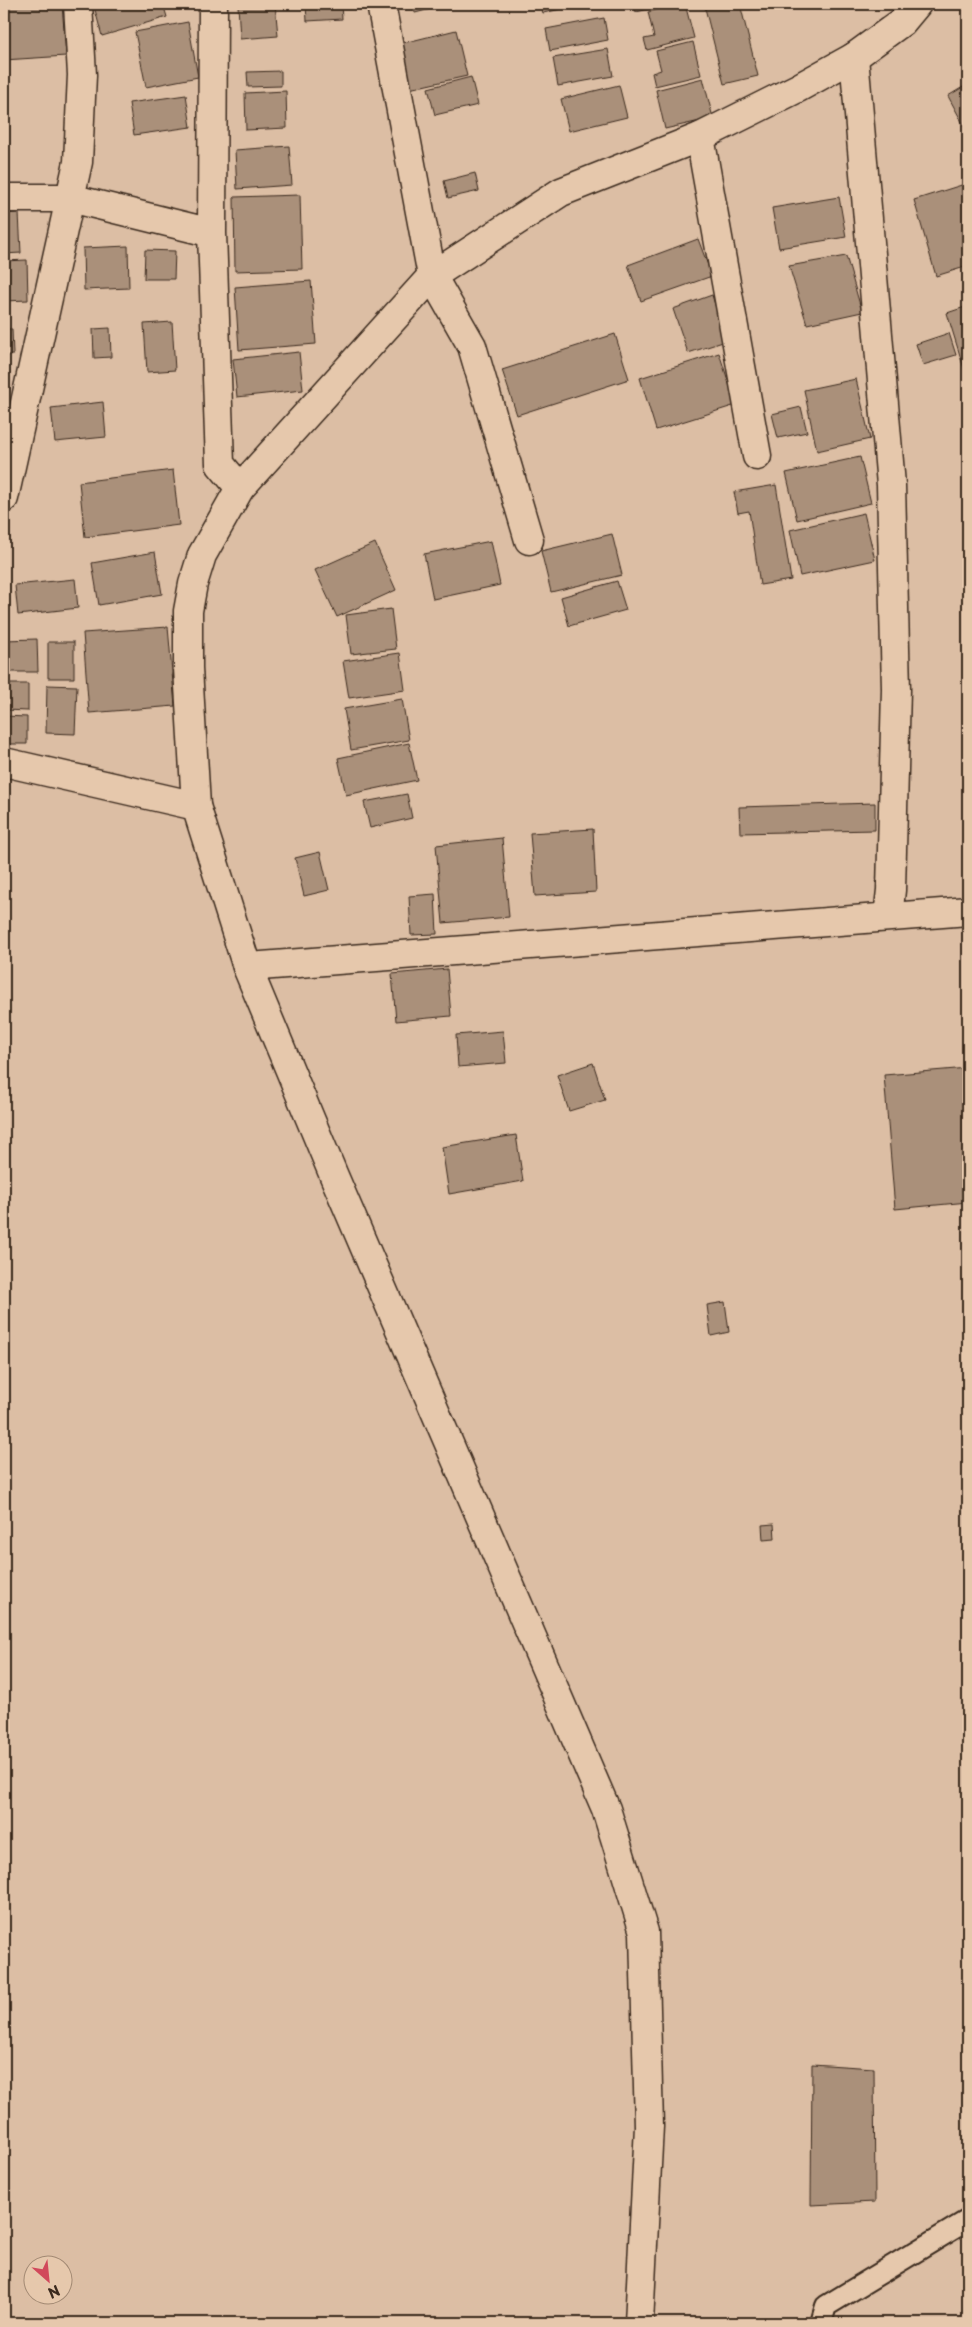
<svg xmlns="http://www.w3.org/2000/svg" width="972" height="2327" font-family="'Playpen Sans',sans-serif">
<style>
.building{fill:#aa907a;stroke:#3b2a1e}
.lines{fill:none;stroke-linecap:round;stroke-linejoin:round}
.service-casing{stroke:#3b2a1e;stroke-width:24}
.minor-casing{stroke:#3b2a1e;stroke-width:31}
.tertiary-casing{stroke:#3b2a1e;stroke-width:31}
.service{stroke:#e6c8ac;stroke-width:20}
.minor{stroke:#e6c8ac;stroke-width:28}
.tertiary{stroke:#e6c8ac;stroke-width:28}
</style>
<rect width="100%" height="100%" fill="#dcbea4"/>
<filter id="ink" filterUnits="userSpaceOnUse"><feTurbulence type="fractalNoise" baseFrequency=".02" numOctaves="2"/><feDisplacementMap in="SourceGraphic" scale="10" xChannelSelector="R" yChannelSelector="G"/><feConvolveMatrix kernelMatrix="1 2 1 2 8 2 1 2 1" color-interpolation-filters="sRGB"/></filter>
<g filter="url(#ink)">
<!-- building -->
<path class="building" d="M4 4H62L66 56 4 60Z
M102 4H163L167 17 102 36 94 6Z
M275 4 278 36 240 39 238 5Z
M306 4H341L342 19 307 21Z
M413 4H450L415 13Z
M540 4H584L543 13Z
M634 4H672L636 12Z
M680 4H685L694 38 647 50 644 39 654 37 648 12Z
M704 4H740L758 76 724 84Z
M604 18 608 40 550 51 546 29Z
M188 22 198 77 146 87 135 32Z
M456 30 467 76 409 89 399 44Z
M693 42 701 75 655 86 652 73 661 70 656 51Z
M608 49 613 76 558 86 553 58Z
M281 71V86L248 87 247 72Z
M471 77 478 105 435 115 428 88Z
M703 78 713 118 665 129 656 90Z
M968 84V133L948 96Z
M619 85 627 117 569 131 561 99Z
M286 91 287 128 246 130 245 93Z
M186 95 191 127 134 135 129 103Z
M289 146 292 185 237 189 235 150Z
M475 173 479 191 448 198 444 181Z
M968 183V266L936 276 914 200Z
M300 195 302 269 235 271 234 197Z
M839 197 846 237 779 248 772 208Z
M19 213 21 253 4 254V214Z
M698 239 712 276 641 301 628 265Z
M128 246 129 288 84 290 83 248Z
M145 250 175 251 174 279H144Z
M846 256 862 312 807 324 789 266Z
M27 260 28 300 4 301V261Z
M311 281 316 344 239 350 235 287Z
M712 295 726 341 688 353 673 309Z
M968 306V371L965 372 947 313Z
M172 322 175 370 147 372 144 324Z
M110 328 111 357 94 358 93 329Z
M4 329H12L13 355H4Z
M949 333 956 355 923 365 916 344Z
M615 334 629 379 517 415 502 370Z
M299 352 303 390 237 397 233 359Z
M719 353 736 405 656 430 640 378Z
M856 379 870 439 817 451 804 390Z
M103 402 106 437 55 442 51 408Z
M801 407 807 432 778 438 772 414Z
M964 439H968V489Z
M860 457 871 503 797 520 786 473Z
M173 470 179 525 85 537 79 482Z
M776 485 791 580 760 585 749 511 738 513 734 492Z
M864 513 875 560 800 576 790 530Z
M612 534 622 575 551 592 541 551Z
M491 541 500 585 433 599 424 554Z
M375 543 396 590 337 617 315 570Z
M155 552 162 594 99 605 92 563Z
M75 579 78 608 18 615 15 585Z
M617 581 626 610 569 626 561 597Z
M391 609 396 649 351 654 346 615Z
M168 627 175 706 89 713 83 633Z
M37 639 38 672H4V640Z
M48 642H74V678H48Z
M400 653 405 690 349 698 343 661Z
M4 684H28V711L4 710Z
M47 685 77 686 75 734 46 733Z
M402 699 409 740 351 750 344 709Z
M4 716 27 717V744H4Z
M409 743 417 780 346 795 338 758Z
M407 794 412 818 370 828 364 802Z
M875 803V830L740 833 739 807Z
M593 829 596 892 535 896 530 833Z
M502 838 509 917 443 923 436 845Z
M320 852 329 890 304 896 295 858Z
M435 894 437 934 411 935 409 896Z
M447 969 451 1016 396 1021 392 974Z
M503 1031 506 1063 458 1067 456 1035Z
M593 1063 605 1100 569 1111 557 1075Z
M968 1068V1202L895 1209 884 1075Z
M516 1135 523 1181 449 1194 442 1147Z
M725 1302 729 1332 711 1336 707 1305Z
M774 1524 775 1539 763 1540 762 1525Z
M812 2064 874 2068 875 2202 811 2205Z"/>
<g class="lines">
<!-- service casing -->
<g class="service-casing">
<path id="service" d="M821 2323 826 2306 968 2220"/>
</g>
<!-- minor casing -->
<g class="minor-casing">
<path id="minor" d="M213 4 212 233 220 464 240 488
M381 4 432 276 472 346 529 540
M854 57 891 485 896 689 891 890 888 917
M700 137 757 456
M4 198H70L212 233
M4 498 78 162 82 75 78 4
M4 762 196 806
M247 967 968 911"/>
</g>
<!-- tertiary casing -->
<g class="tertiary-casing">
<path id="tertiary" d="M639 2323 649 2126 644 1932 606 1809 334 1176 247 967 196 806 188 668V611L193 584 202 555 240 488 432 276 561 192 700 137 798 88 854 57 902 22 917 4"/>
</g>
<!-- service -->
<use href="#service" class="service"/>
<!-- minor -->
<use href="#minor" class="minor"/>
<!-- tertiary -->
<use href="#tertiary" class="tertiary"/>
</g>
</g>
<!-- margin -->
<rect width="972" height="2327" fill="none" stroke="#e6c8ac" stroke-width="20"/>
<rect x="10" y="10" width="952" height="2307" fill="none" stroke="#3b2a1e" stroke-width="2" filter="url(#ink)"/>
<!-- north arrow -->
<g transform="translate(48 2280) rotate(153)"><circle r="24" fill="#e6c8ac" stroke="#a28973"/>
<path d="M0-4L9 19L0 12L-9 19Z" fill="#d1495b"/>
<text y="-8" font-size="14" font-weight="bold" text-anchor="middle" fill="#3b2a1e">N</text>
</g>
</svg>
